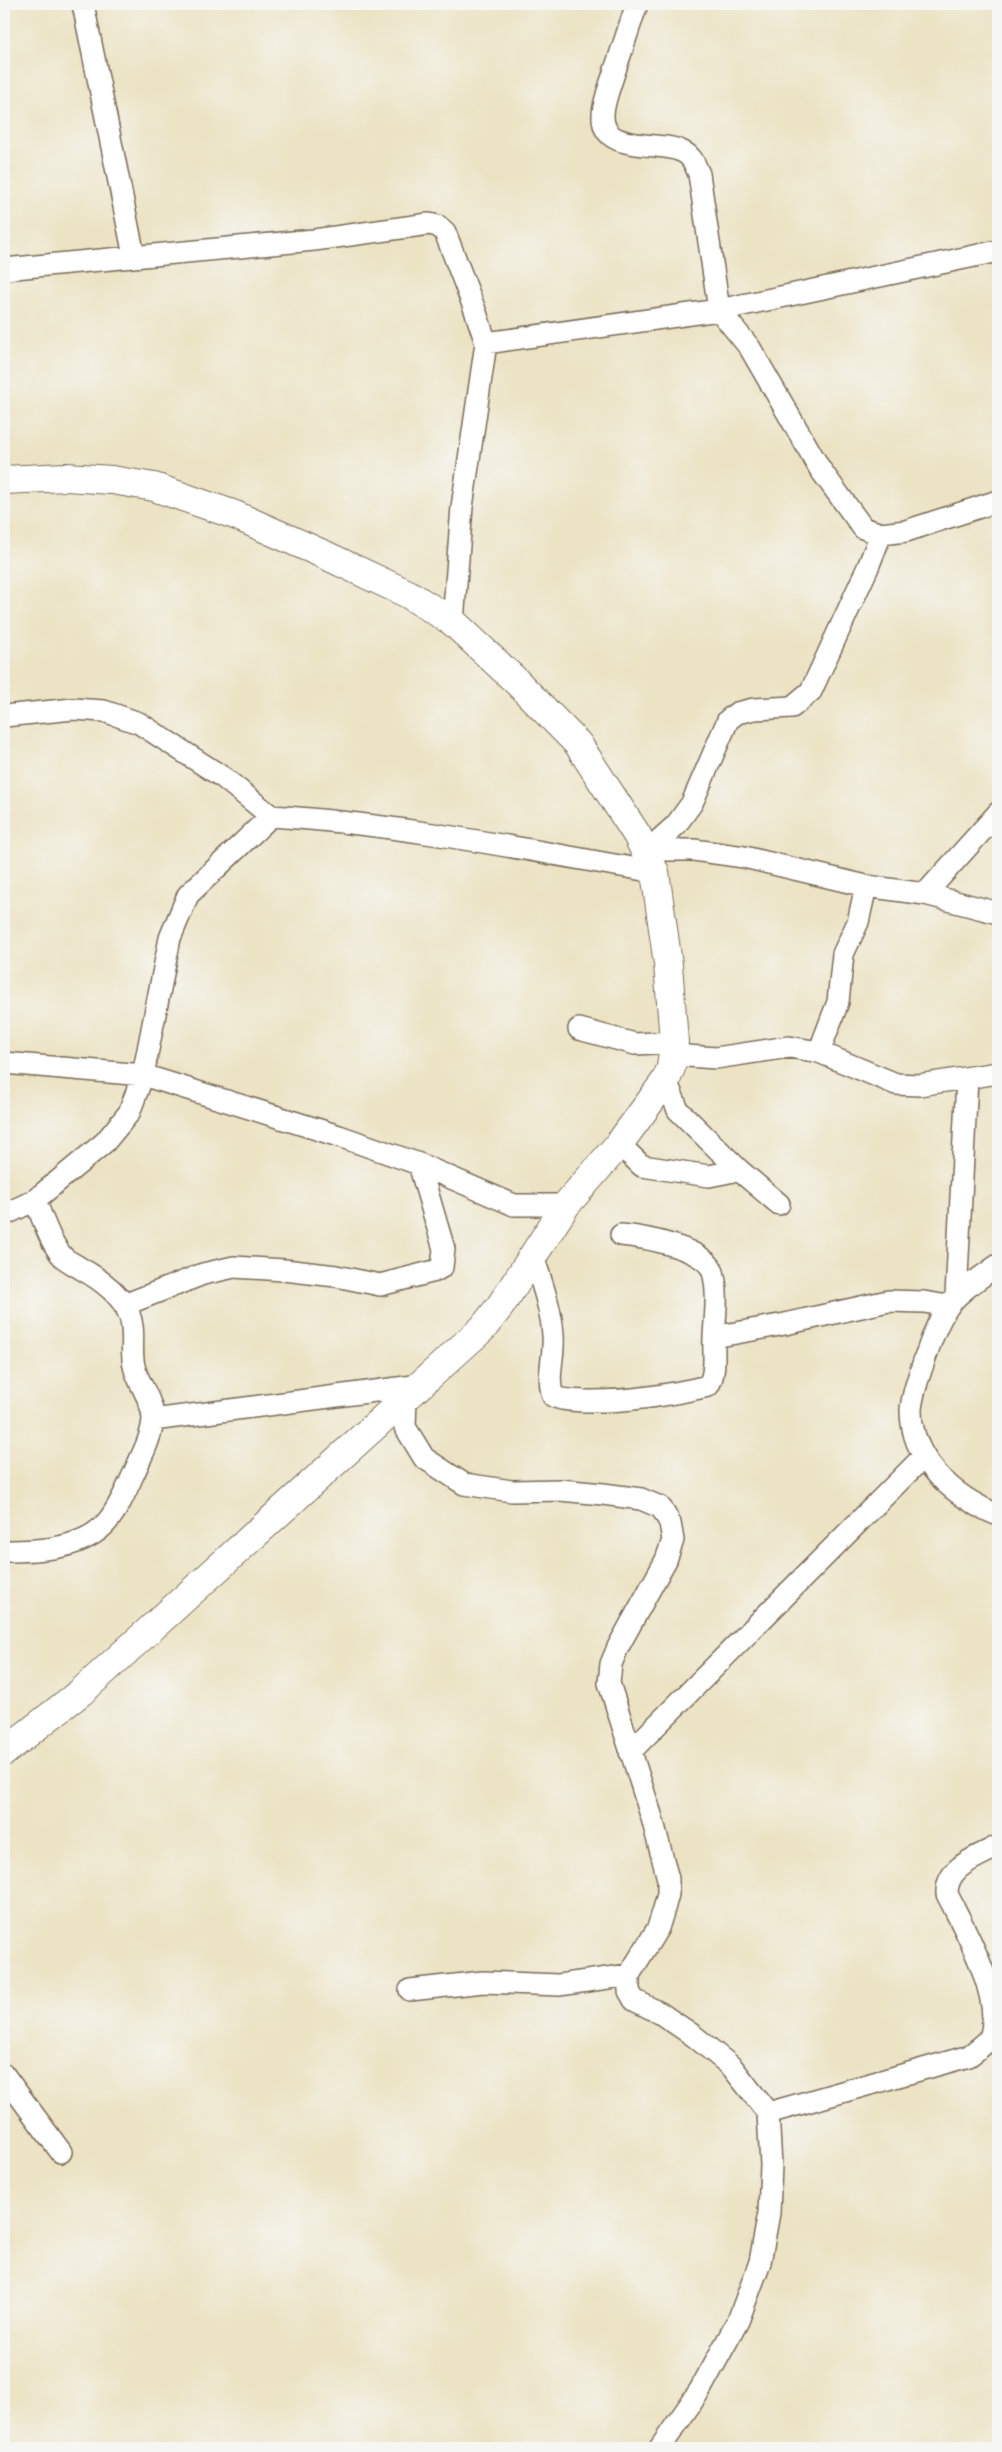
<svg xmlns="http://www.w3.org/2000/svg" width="1002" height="2452" font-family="Kalam,sans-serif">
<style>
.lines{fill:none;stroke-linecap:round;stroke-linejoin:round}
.street-casing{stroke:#796b58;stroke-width:24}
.secondary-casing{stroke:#796b58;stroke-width:30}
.street{stroke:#fff;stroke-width:21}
.secondary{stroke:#fff;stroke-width:28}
</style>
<rect width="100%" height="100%" fill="#f6f6f2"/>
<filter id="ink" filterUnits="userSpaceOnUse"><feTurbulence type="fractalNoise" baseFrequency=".02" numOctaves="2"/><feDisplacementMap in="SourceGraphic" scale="10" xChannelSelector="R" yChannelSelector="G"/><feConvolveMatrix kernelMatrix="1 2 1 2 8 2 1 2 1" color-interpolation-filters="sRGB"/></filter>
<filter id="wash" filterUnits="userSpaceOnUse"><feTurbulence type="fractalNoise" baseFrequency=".0096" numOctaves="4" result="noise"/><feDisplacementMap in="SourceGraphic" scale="20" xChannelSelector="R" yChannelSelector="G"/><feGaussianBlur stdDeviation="1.12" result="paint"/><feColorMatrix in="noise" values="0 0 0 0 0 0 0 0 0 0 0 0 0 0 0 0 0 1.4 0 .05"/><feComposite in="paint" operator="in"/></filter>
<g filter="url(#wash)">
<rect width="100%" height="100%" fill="#ece3c4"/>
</g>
<g filter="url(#ink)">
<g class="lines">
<!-- street casing -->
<g class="street-casing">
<path id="street" d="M83 4 134 256
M637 4C629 27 622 50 614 73 610 86 604 100 603 114 601 155 660 140 681 151 692 155 695 165 699 174L719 310 998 251
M4 269 314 240 429 224 438 226 445 232 475 310 486 343 462 507 453 622
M486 343 719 310 750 348 820 469 863 528 881 534 906 531 998 501
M4 716 73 709 104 711 139 723 224 778 271 816
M643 846 645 850H694L744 857 866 886 925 894 998 913
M648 850 676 825 692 803 728 720 737 713 754 709 792 707 811 691 868 567 881 534
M925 894 998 813
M579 1029 635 1044 674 1042
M819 1052 838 1002 843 954 858 922 866 886
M673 1055 716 1058 789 1047 819 1052 896 1084 919 1085 998 1073
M4 1063 143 1075 339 1136 419 1164 514 1205H566
M666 1080 678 1110 739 1170 779 1204
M619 1144 642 1166 709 1176 739 1170
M4 1215 35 1200 105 1142 129 1113 143 1075 170 938 188 895 271 816C400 824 527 850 655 872
M533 1256C541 1281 551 1307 553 1335 555 1356 546 1376 553 1396 562 1401 574 1400 584 1401 627 1402 666 1396 708 1386 717 1372 713 1353 714 1337 715 1316 719 1293 713 1272 706 1248 643 1237 621 1235
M998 1265C984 1275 968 1285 956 1297 940 1313 932 1338 925 1358 920 1374 912 1393 911 1410 911 1461 954 1497 998 1515
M956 1296 967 1079
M124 1305 203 1274 234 1267 284 1270 336 1276 380 1285 435 1271 442 1267 444 1249 419 1164
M714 1337 785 1324 888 1301 924 1302 948 1306
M406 1397 405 1427 424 1458 464 1484 512 1491 560 1490 603 1494 641 1499 660 1507 664 1512 670 1523 673 1540 666 1560 618 1647 611 1664 609 1683 652 1818 668 1879V1894L664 1909 658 1928 629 1975V1991L634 2000 660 2013 694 2036 732 2067 768 2113 771 2165 769 2213 760 2262 738 2321 700 2390 660 2448
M153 1420 421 1385
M4 1551C37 1551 83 1550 107 1522 119 1508 126 1490 134 1473 141 1457 152 1437 153 1419 153 1400 138 1384 134 1366 130 1349 136 1331 129 1314 121 1293 98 1278 80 1268 74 1264 69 1262 64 1258 50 1243 43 1219 35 1200
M630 1752 923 1457
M410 1990 483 1982 559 1985 629 1975
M4 2075 61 2152
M768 2113 969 2056C975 2051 988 2043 991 2035 1002 1995 965 1930 947 1894 946 1866 978 1857 998 1846"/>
</g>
<!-- secondary casing -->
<g class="secondary-casing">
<path id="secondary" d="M4 480 66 477 112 480 154 487 235 515 325 555 408 594 453 622 516 681 578 744 637 835 655 872 668 964 674 1042 671 1068 666 1080 619 1144 566 1205 501 1305 483 1328 81 1692 4 1752"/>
</g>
<!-- street -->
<use href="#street" class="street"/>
<!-- secondary -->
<use href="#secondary" class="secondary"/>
</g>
</g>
<!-- margin -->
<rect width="1002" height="2452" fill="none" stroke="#f6f6f2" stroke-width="20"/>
</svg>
